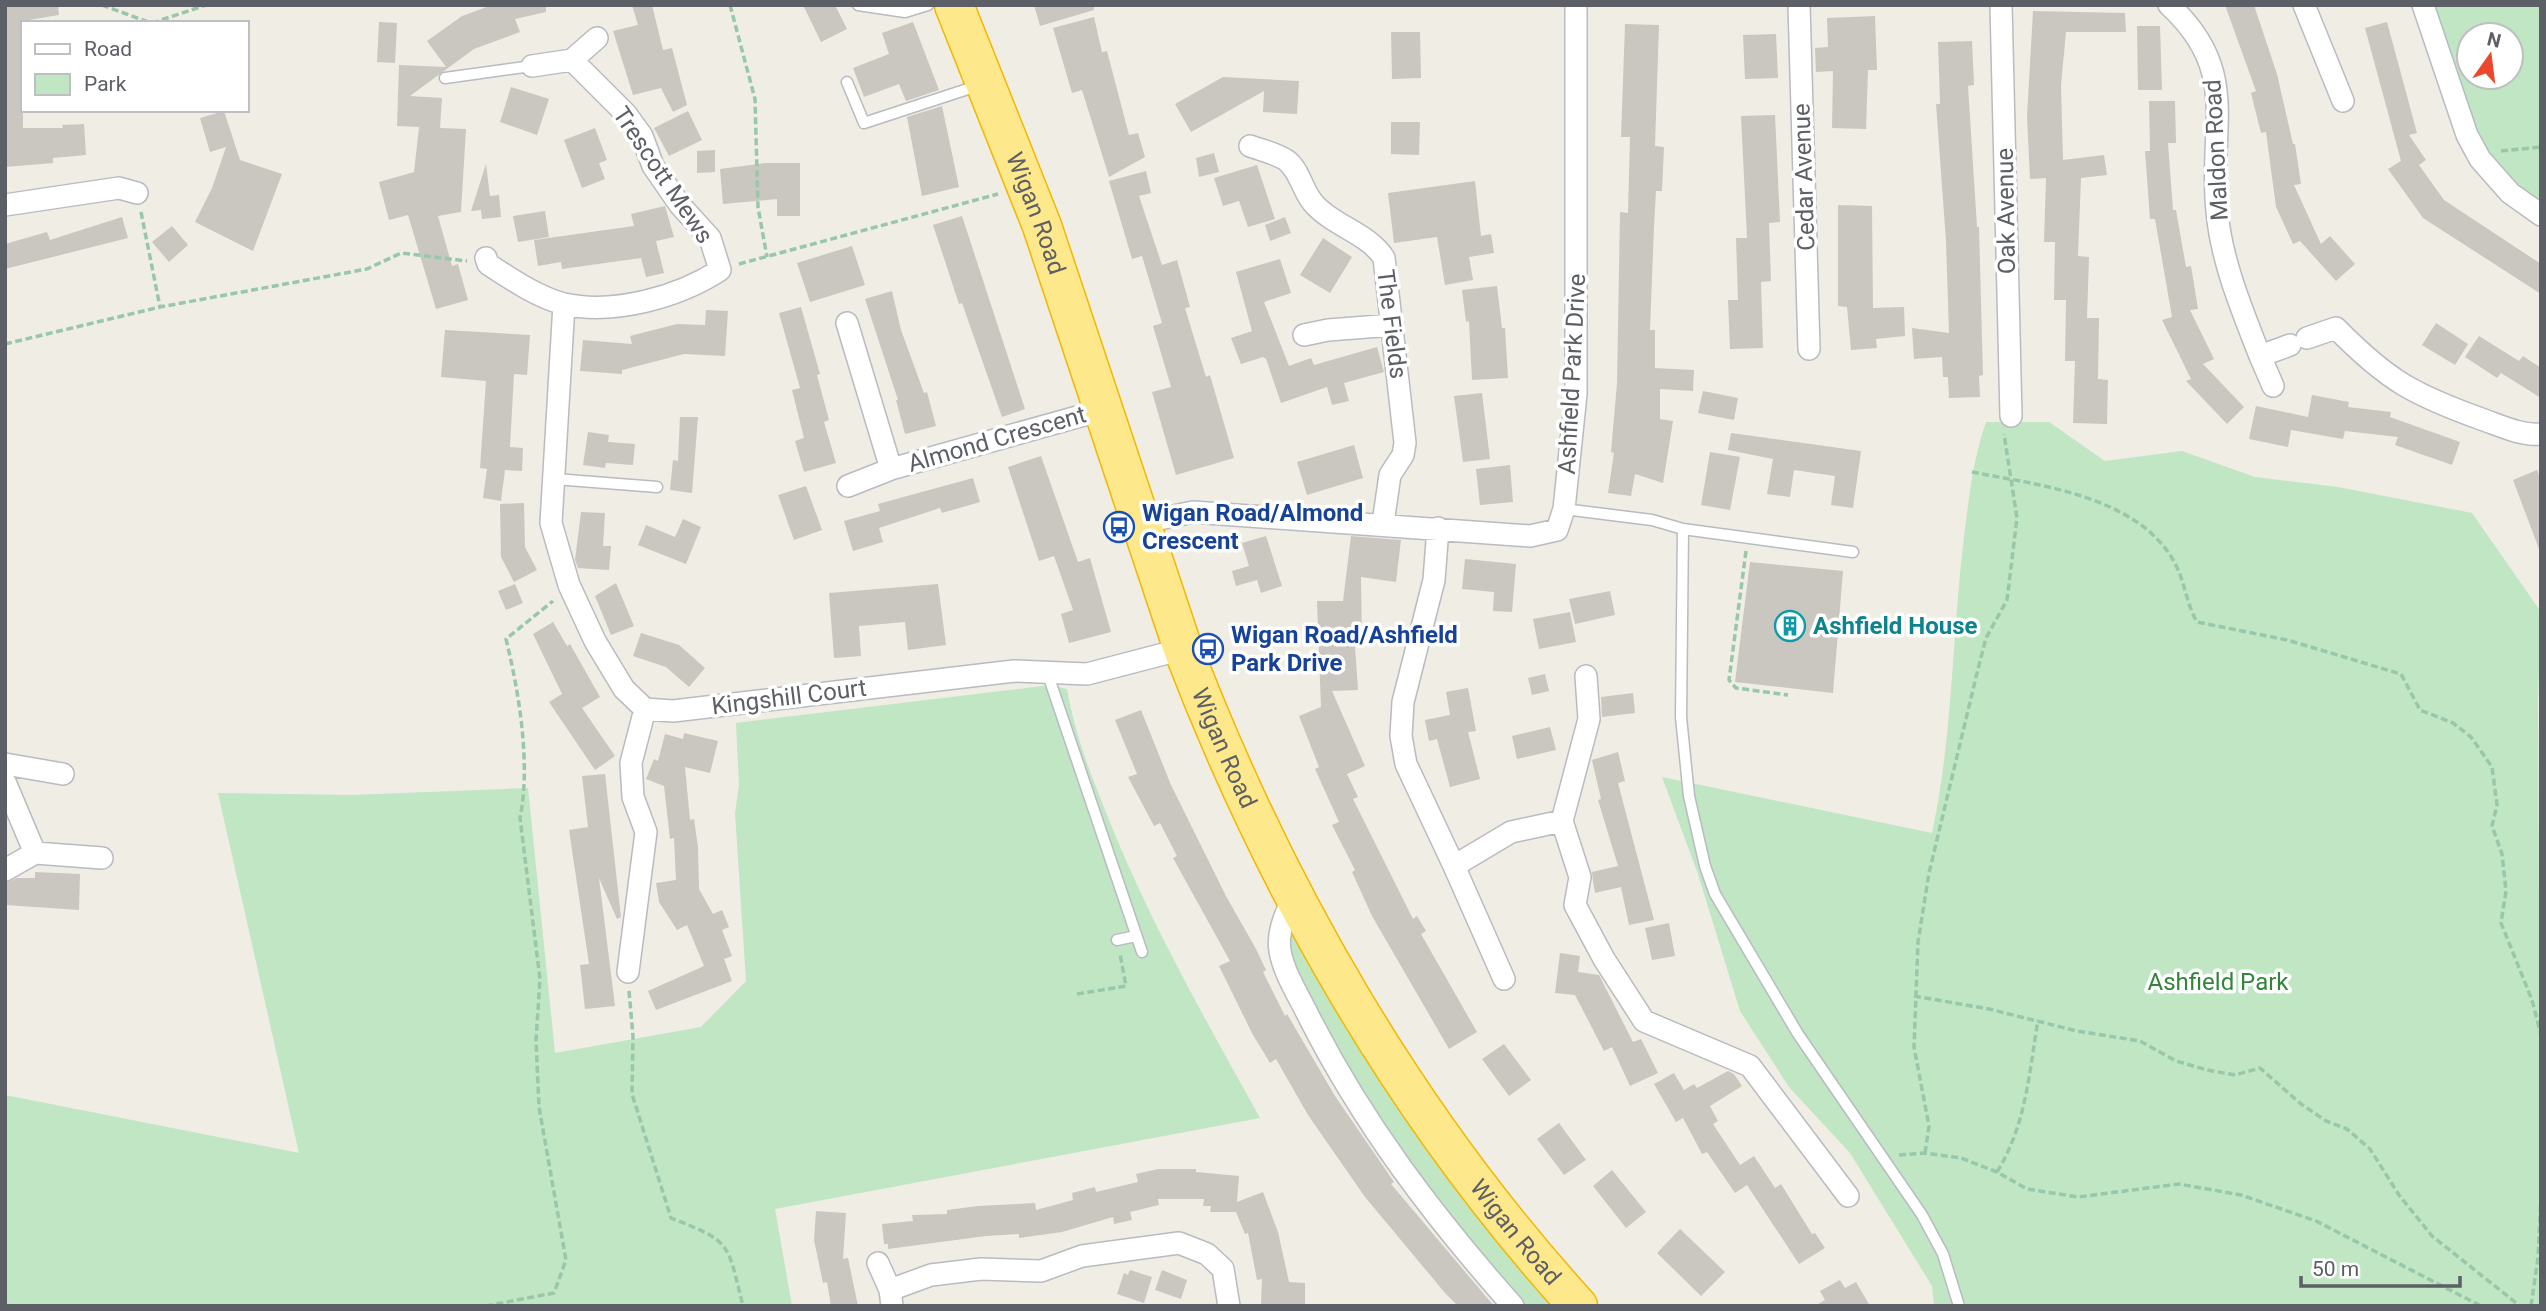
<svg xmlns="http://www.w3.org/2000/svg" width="2546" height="1311" font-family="Roboto,sans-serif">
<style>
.green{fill:#c0e6c3;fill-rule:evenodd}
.building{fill:#cac7c1}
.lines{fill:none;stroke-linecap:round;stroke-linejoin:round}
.lane-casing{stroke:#b9bbc0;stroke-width:13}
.street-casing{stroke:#b9bbc0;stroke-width:24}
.highway-casing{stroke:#f3b700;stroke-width:41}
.path{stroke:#99c7aa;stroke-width:3.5;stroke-dasharray:7 3.5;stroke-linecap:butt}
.lane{stroke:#fff;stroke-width:10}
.street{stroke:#fff;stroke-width:21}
.highway{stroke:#fee88c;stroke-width:38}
.labels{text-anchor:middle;stroke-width:7;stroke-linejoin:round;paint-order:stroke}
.street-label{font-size:24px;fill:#5c5f65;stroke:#fff}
.transit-label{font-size:24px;font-weight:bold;fill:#164399;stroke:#fff;text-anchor:start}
.culture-label{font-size:24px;font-weight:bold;fill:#0d838f;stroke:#fff;text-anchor:start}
.park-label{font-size:24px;fill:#34843d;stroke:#fff}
</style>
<rect width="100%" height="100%" fill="#efede4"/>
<!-- green -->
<path class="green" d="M2430 5H2541V204C2530 196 2515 188 2506 178 2465 130 2448 64 2430 5ZM2469 35H2511V77H2469Z
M1986 422H2049L2105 461 2182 451 2255 477 2338 487 2472 513 2541 612 2538 699 2541 1306H1934L1932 1286 1850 1153 1789 1087 1740 1011 1698 874 1662 777 1932 833C1953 736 1952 635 1964 537 1969 497 1973 460 1986 422Z
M1051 685 1067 689C1075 735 1090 772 1107 815 1149 921 1205 1019 1260 1118L775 1209 792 1306H5V1095L299 1153 218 793 352 795 528 788 555 1053 701 1027 746 981 735 813 739 785 736 723Z
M1287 909 1578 1306H1513L1414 1189 1293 984Z"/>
<!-- building -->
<path class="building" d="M5 5H58L59 15 23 21V128H63L62 125 84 124 86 155 53 158V163L5 167Z
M492 5H546V12L515 19 520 32 474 49 410 96 442 98 440 128 466 129 461 212 438 216 452 266 458 264 468 300 436 309 408 215 389 220 379 182 414 172 419 127 397 126 399 65 446 67 427 41 462 16Z
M632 5H652L663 50 672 48 687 105 673 112 661 88 633 95 613 31 638 25Z
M803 5H835L847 29 821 42Z
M1034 5H1094V10L1040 26Z
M2225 5H2254L2277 74 2293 144H2295L2301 184 2294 185 2321 244 2330 236 2355 264 2336 281 2300 241 2293 244 2276 207 2266 132 2261 133 2251 93 2256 91Z
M2033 11 2125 13 2126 32H2066L2061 85 2063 160 2104 155 2107 175 2081 178 2078 256 2089 257 2087 318H2099L2098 379 2108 380 2107 424 2073 423 2075 361H2065L2066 300H2054L2055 242H2044L2046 178 2030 179 2027 116Z
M1875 16 1877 70H1868L1866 129 1832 128 1833 71 1816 72 1815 48 1828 47 1827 18Z
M1094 17 1102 52 1107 51 1129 135 1138 133 1145 157 1109 177 1082 90 1072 93 1053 28Z
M379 22 397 23 395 63 377 62Z
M913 22 939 90 906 101 899 84 864 97 853 68 889 54 882 33Z
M2387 22 2417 133 2409 135 2426 160 2419 165 2444 200 2541 264V294L2423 218 2388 169 2401 161 2365 28Z
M1625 24 1659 25 1655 146 1664 147 1662 191H1656L1654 226 1650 330H1655V368L1694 370 1693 391 1660 389V419L1673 421 1663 483 1635 474 1631 496 1608 493 1614 453 1611 452 1617 383 1620 212 1628 213 1630 137H1621Z
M2137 26H2160L2162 90H2138Z
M1391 32H1420L1421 78 1392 79Z
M1776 34 1778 78 1745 79 1743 35Z
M1972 41 1974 85 1968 86 1977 227H1979L1983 375 1979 376 1980 397 1949 398 1948 377H1943L1942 357 1914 359 1912 328 1949 333 1946 241 1936 104H1940L1938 42Z
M1223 77 1299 81 1297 114 1263 112 1264 91 1191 132 1175 104Z
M511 87 549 99 537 135 500 122Z
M2149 101H2175L2176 143H2168L2173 210H2176L2186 267 2191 266 2198 309 2190 310 2214 359 2203 364 2244 407 2227 424 2186 381 2191 379 2162 320 2172 317 2155 219H2150L2145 151H2150Z
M942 106 959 187 922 196 907 117Z
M224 111 240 160 282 174 253 251 195 222 212 188 226 147 210 152 200 118Z
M688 111 702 140 669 156 654 128Z
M1775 115 1780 222 1769 223 1771 281 1761 282 1763 348 1730 349 1728 300H1738L1736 238H1747L1741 116Z
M1391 122H1420L1419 155 1391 154Z
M595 128 607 160 599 163 605 179 582 188 564 140Z
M715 150V172L697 173V151Z
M1214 153 1219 172 1199 177 1196 158Z
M765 163H800V216H777V199L723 204 720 169Z
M486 164 490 196 499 195 501 217 482 219 481 210 471 211Z
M1257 165 1275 219 1248 227 1239 201 1223 206 1214 178Z
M1146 171 1151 193 1139 196 1162 265 1177 260 1190 307 1185 308 1206 377 1210 375 1234 458 1176 475 1152 392 1171 387 1153 326 1162 323 1142 256 1132 259 1109 181Z
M1475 181 1481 236 1491 234 1494 253 1469 257 1473 280 1445 285 1437 237 1394 243 1388 193Z
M1838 205 1872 206 1873 308 1904 307 1905 336 1876 339 1877 348 1851 350 1847 307 1838 306Z
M665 206 674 237 656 241 664 273 646 277 641 258 562 269 561 262 538 266 534 240 634 226 631 214Z
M545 211 549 237 518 242 513 216Z
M962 216 1025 409 1002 417 962 303 959 304 933 225Z
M122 217 128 238 5 269V244L47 232 50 240Z
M1285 217 1291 233 1270 241 1265 225Z
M172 226 188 245 169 262 152 242Z
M1323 238 1352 257 1330 293 1300 275Z
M852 246 865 285 810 302 797 263Z
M1280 259 1291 293 1264 302 1289 366 1311 358 1314 365 1377 347 1384 372 1344 383 1349 401 1332 405 1327 387 1281 403 1266 359 1263 357 1241 364 1231 338 1252 331 1236 272Z
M1497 286 1502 328H1505L1508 378 1472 380 1469 321 1466 322 1462 290Z
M892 291 901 330 924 393 927 392 936 426 905 434 896 400H898L865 299Z
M801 307 820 374 817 375 829 420 824 422 836 463 804 472 795 441 804 438 792 390 800 388 779 313Z
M706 310 728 311 725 356 684 354 622 370V374L580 371 583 340 632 344 630 336 677 324 705 325Z
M2436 323 2468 344 2455 365 2422 345Z
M445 330 530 335 527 375 514 374 510 447 523 448 522 471 505 470 501 501 483 498 487 469 480 468 486 381 441 377Z
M2479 336 2519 361 2523 356 2541 368V398L2501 373 2497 378 2465 357Z
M1703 391 1738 398 1734 420 1698 413Z
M1482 393 1490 459 1463 462 1454 396Z
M2312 395 2349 402 2348 407 2391 412 2390 417 2460 442 2452 465 2395 445 2398 437 2345 431 2343 439 2291 430 2288 447 2249 439 2256 406 2308 417Z
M680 417H698L692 493 670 490 673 460 678 461Z
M588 432 609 435 608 442 635 444 633 465 606 463 605 468 583 465Z
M1731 433 1861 451 1853 508 1831 505 1835 476 1794 470 1790 497 1767 494 1773 459 1728 450Z
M1354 445 1363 478 1307 495 1297 462Z
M1710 452 1740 457 1730 510 1701 505Z
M1041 456 1078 562 1090 558 1111 632 1069 643 1061 614 1073 610 1054 556 1039 561 1008 467Z
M1510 465 1513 502 1480 505 1476 469Z
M2537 470 2541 480 2539 549 2513 480Z
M973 478 980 502 942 513 940 508 879 528 883 542 853 551 844 521 880 511 878 504Z
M806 486 822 530 794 540 778 495Z
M524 503 525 547 537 570 514 582 501 557 500 504Z
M581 512 605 513 603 546H611L609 570 578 568 575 560Z
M683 519 701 527 686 564 638 545 646 525 675 537Z
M1266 536 1282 586 1261 593 1257 580 1236 586 1232 571 1249 566 1242 543Z
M1351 536 1401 540 1396 582 1361 577 1362 646H1355L1358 690 1332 691 1365 766 1347 774 1358 797 1353 799 1413 919 1417 916 1426 931 1421 934 1477 1032 1449 1049 1372 916 1352 872 1355 870 1332 825 1339 822 1315 769 1319 767 1299 716 1321 707 1317 601H1343Z
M1465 559 1516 564 1512 612 1493 611 1494 592 1462 589Z
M1750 562 1843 571 1833 693 1735 682Z
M616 583 634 626 611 635 595 596Z
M515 584 523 603 506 610 498 591Z
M938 584 946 645 908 650 905 622 859 626 861 656 834 658 829 593Z
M1610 591 1615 615 1575 624 1569 599Z
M1570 612 1576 642 1539 649 1533 619Z
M553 622 567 646 570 644 600 697 582 708 615 756 595 770 549 702 562 694 533 634Z
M641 633 679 645 705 668 689 687 666 667 633 656Z
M1545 674 1549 691 1532 695 1528 678Z
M1468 688 1476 731 1468 732 1480 779 1450 787 1437 739 1429 741 1425 720 1450 715 1446 692Z
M1633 693 1635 713 1602 717 1601 697Z
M1141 710 1171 785 1226 896 1256 949 1266 970 1263 972 1285 1016 1287 1014 1335 1096 1394 1182 1391 1184 1494 1306H1458L1445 1293 1365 1197 1308 1115 1276 1059 1270 1063 1253 1035 1219 966 1230 961 1173 858 1177 856 1160 823 1154 826 1128 777 1137 774 1115 720Z
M1550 727 1556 750 1517 759 1512 736Z
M684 733 718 741 710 773 685 767 690 820 694 819 698 847 699 889 713 914 722 910 729 927 722 930 732 956 724 959 732 981 656 1010 648 991 704 966 687 925 677 930 659 902 656 883 676 880 674 838 670 839 664 786 646 779 654 759 658 761 665 734 683 739Z
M1618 752 1625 781 1618 783 1654 920 1629 925 1621 887 1595 893 1593 881 1592 872 1618 866 1598 800 1601 799 1592 760Z
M605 774 621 917 617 919 599 878 615 1006 585 1009 580 965 589 964 569 830 588 827 582 776Z
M35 872 80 874 79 910 5 905V883L17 878H35Z
M1669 923 1675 956 1652 960 1645 928Z
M1560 953 1580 956 1578 972 1599 975 1633 1042 1641 1039 1658 1073 1630 1086 1612 1047 1604 1051 1575 995 1555 993Z
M1504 1044 1531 1080 1509 1096 1482 1059Z
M1728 1071 1734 1074 1742 1086 1710 1106 1718 1121 1713 1124 1740 1165 1754 1156 1775 1188 1781 1184 1812 1234 1815 1233 1825 1248 1799 1264 1747 1185 1735 1193 1707 1152 1702 1154 1683 1118 1676 1122 1654 1084 1674 1073 1684 1090 1694 1084 1697 1088Z
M1559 1123 1586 1160 1564 1175 1537 1139Z
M1158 1169H1196V1172L1239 1176 1237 1202 1263 1192 1278 1232 1289 1282 1305 1283V1306L1261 1304 1262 1279 1257 1280 1248 1233 1245 1234 1236 1212H1210L1211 1206H1203L1204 1199H1158L1159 1205 1130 1212 1132 1220 1114 1224 1113 1217 1062 1232 1019 1238V1234L986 1236 888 1249V1244H884L882 1224 913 1221 912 1215 947 1214V1210L978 1206 1035 1203 1036 1210 1073 1200 1072 1193 1095 1187 1096 1192 1138 1182 1136 1174Z
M1612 1170 1646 1212 1626 1228 1593 1186Z
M816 1211 846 1213 843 1259 848 1258 858 1306H831L827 1282 823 1283 814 1240Z
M1680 1229 1725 1272 1701 1296 1657 1253Z
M1130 1270 1152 1277 1144 1303 1117 1294 1124 1273 1128 1275Z
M1162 1270 1187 1280 1181 1299 1155 1290Z
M1840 1280 1845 1288 1856 1282 1870 1306H1815L1825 1300 1820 1291Z"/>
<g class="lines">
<!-- lane casing -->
<g class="lane-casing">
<path id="lane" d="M858 5 905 12 928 5
M445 78 532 66
M847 82 864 123 980 85
M555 479 657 487
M1564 509 1652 520 1683 529 1681 717 1689 796 1705 866 1715 894 1798 1034 1922 1215 1943 1254 1959 1306
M1683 529 1853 552
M1047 672 1142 952
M1117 940 1136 936"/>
</g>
<!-- street casing -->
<g class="street-casing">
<path id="street" d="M1799 5 1809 349
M2001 5 2011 416
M2169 5C2242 72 2208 128 2217 211 2221 260 2242 310 2260 356L2290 345
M2304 5 2343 101
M2423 5 2467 135 2480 159 2510 193 2541 215
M532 66 572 60 597 38
M1250 146C1261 150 1275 153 1286 160 1301 171 1302 192 1315 205 1334 226 1369 234 1384 258L1405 443 1403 455 1390 475 1383 523
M5 205 119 188 137 193
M486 258 488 264C511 279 537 297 564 304 614 315 679 297 720 270L710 238 680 205 653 166 642 136 626 114 572 60
M564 304 551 523 569 585 595 641 624 689 645 709 673 711 1014 671 1087 674 1183 649
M847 323 891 469
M1304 335 1328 330 1393 325
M2307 338 2336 328C2388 381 2414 395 2484 420 2501 426 2522 436 2541 434
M2260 356 2273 386
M848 486 891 469 1102 410
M1140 523 1193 512 1530 536 1557 530 1564 509 1576 394V5
M1438 528 1434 580 1403 702 1401 736 1406 764 1454 866 1511 832 1562 821 1580 877 1575 905 1604 959 1644 1021 1750 1066 1848 1196
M5 764 63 774
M5 782 35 853 102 858
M1562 821 1589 719 1586 676
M1454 866 1504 979
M5 870 35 853
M1296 896C1286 909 1277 933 1280 951 1284 974 1300 998 1310 1019 1364 1125 1434 1217 1513 1306
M628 972 646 832 633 797 631 763 645 709
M878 1263 890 1290 892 1306
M890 1290 931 1275 981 1269 1041 1271 1082 1256 1179 1243 1207 1254 1223 1269 1229 1306"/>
</g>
<!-- highway casing -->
<g class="highway-casing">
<g id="highway">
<path id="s1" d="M954 5 1042 226 1183 649C1275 889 1405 1116 1578 1306"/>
</g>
</g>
<!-- path -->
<path class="path" d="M102 5 151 23
M730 5 755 99 758 207 767 257
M152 23 206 5
M2501 151 2541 147
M141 212 160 307
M739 264 998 194
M5 344 160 307 367 269 401 253 467 261
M1972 472C2038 485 2133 495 2172 558 2185 579 2185 601 2197 622L2287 640 2401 674 2420 710 2453 723 2471 737 2492 767 2497 805 2492 826 2502 854 2506 891 2501 923 2532 1000 2541 1035
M1746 551 1729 680 1736 688 1788 695
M629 991 633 1036 632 1094 671 1218C733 1242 727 1243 743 1306
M1077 994 1126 986 1120 954
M1914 996 1989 1009 2077 1031 2140 1041 2176 1061 2207 1070 2235 1075 2260 1068 2301 1104 2326 1121 2347 1129 2370 1149 2399 1195 2432 1236 2520 1306
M1925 1153 1929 1126 1914 1047 1918 942 1929 873 1977 673 1986 638 2007 600 2017 518 2004 434
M1899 1155 1925 1153 1961 1158 1997 1172 2027 1189 2078 1197 2179 1184 2241 1195 2316 1221 2481 1306
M1997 1172C2026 1125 2029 1074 2038 1020
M486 1306 554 1293 566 1260 539 1107 536 1040 540 979 520 818C531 764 519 692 506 639L553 601
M2531 1306 2538 1258 2541 1196"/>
<!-- lane -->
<use href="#lane" class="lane"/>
<!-- street -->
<use href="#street" class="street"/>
<!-- highway -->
<use href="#highway" class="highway"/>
</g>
<!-- icons -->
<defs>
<g id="bus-ring" transform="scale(1.575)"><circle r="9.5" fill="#fff" stroke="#1a4fb4" stroke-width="1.5"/><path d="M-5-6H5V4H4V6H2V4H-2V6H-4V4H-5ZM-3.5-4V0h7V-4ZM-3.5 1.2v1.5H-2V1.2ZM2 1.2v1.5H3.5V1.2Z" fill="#1a4fb4"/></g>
<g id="building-ring" transform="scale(1.575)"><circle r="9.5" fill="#fff" stroke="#0f9aa8" stroke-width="1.5"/><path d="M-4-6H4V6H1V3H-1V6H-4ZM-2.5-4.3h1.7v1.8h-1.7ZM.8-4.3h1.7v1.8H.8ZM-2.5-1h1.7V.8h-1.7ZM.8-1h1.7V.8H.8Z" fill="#0f9aa8"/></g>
</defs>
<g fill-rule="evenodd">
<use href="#bus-ring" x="1119" y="527"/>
<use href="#building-ring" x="1790" y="626"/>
<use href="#bus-ring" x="1208" y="649"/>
</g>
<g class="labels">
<!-- street labels -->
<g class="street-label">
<text transform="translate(2216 150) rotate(-93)" y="8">Maldon Road</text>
<text transform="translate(663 175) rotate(56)" y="8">Trescott Mews</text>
<text transform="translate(1804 177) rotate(-92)" y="8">Cedar Avenue</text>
<text transform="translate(2006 211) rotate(-91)" y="8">Oak Avenue</text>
<text dy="8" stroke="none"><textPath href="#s1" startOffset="224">Wigan Road</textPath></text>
<text transform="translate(1392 324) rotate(83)" y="8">The Fields</text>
<text transform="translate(1572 374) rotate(-87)" y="8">Ashfield Park Drive</text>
<text transform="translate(997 439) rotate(-16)" y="8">Almond Crescent</text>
<text transform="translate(789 697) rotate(-7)" y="8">Kingshill Court</text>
<text dy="8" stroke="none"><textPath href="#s1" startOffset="791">Wigan Road</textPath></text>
<text dy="8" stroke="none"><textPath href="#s1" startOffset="1358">Wigan Road</textPath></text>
</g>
<!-- transit labels -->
<g class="transit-label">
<text x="1142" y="521">Wigan Road/Almond<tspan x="1142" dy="28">Crescent</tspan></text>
<text x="1231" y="643">Wigan Road/Ashfield<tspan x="1231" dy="28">Park Drive</tspan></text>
</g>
<!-- culture labels -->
<g class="culture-label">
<text x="1813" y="634">Ashfield House</text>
</g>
<!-- park labels -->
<g class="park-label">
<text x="2218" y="990">Ashfield Park</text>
</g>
</g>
<!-- border -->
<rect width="2546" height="1311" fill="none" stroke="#5c5f65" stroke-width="14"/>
<!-- legend -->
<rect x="21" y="21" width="228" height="91" fill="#ffffff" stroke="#bebfc1" stroke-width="2"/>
<rect x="35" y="44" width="35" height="10" fill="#ffffff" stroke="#bebfc1" stroke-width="2"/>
<text x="84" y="56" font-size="21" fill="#5c5f65">Road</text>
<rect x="35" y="74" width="35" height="21" fill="#c0e6c3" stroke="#bebfc1" stroke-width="2"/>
<text x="84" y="91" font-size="21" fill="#5c5f65">Park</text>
<!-- north arrow -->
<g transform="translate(2490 56) rotate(14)"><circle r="33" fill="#ffffff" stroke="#bebfc1" stroke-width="2"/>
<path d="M0-5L12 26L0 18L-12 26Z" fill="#ea492e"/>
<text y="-10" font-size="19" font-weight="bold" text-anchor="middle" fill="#5c5f65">N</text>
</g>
<!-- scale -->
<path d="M2301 1276v10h159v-10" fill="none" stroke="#5c5f65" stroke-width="3.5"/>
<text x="2312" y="1276" font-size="21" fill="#5c5f65" stroke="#ffffff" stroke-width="5" paint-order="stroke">50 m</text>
</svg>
